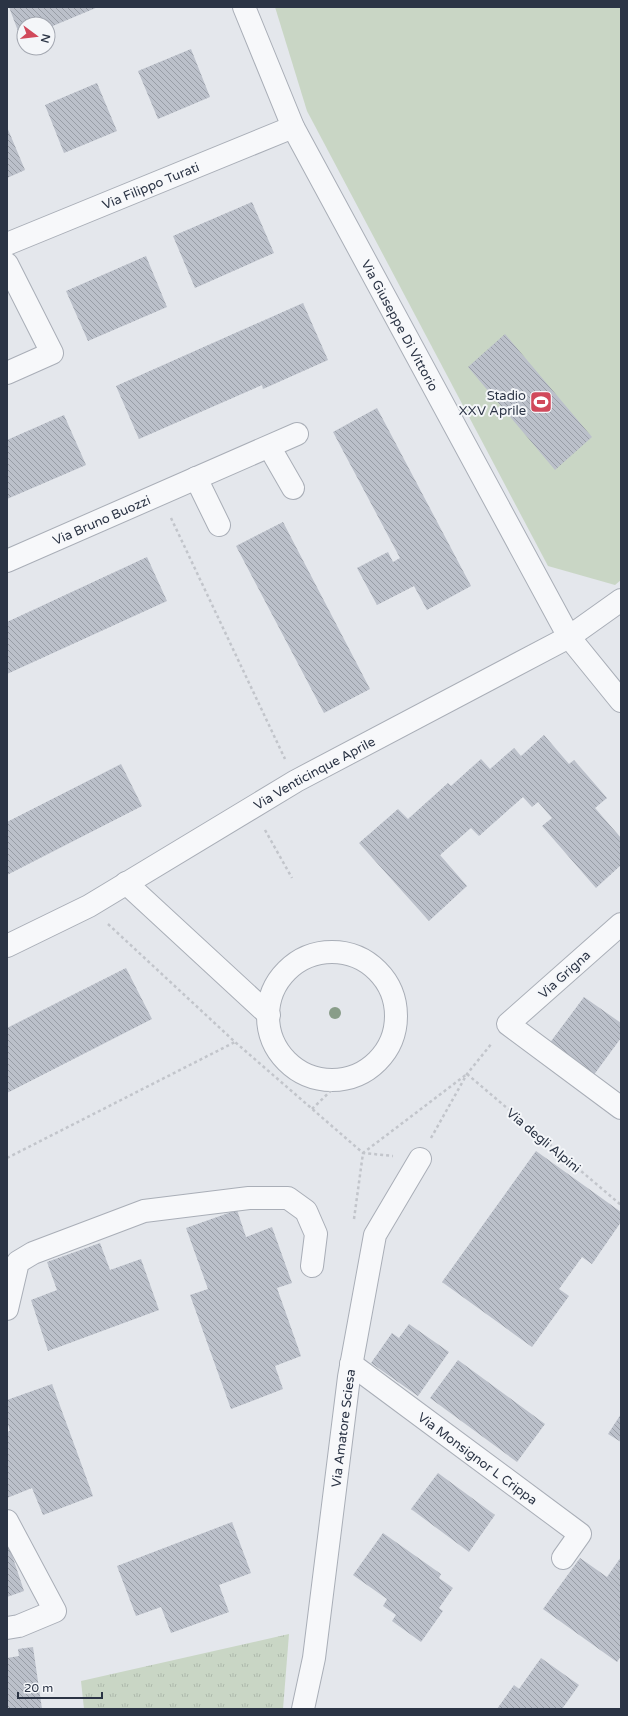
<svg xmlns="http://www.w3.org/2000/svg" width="628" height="1716" font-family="'Varela Round',sans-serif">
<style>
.park{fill:url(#park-tufts)}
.pitch{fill:#c9d6c5}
.building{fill:url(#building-back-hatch)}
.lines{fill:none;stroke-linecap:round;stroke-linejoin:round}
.minor-casing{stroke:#a9aeb7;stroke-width:24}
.path{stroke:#c2c5cb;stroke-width:2.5;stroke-dasharray:3 3;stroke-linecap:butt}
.minor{stroke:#f7f8fa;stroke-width:22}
.tree{fill:#899d89}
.labels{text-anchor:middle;stroke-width:4;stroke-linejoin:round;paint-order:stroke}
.street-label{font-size:13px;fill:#2b3445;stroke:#f4f6f9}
.poi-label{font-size:13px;fill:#2b3445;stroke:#f4f6f9;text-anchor:end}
</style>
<defs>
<pattern id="park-tufts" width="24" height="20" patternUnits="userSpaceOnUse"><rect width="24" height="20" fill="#c9d6c5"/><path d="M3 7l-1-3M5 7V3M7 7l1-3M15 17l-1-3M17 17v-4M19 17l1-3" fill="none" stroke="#adb8ab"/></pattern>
<pattern id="building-back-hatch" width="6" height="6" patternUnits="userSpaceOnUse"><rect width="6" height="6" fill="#bbc0ca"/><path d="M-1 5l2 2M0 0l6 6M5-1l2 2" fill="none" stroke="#989da6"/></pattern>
</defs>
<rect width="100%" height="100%" fill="#e4e7ec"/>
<!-- park -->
<path class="park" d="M289 1634 283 1709H84L81 1681Z"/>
<!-- pitch -->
<path class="pitch" d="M275 7H621V580L615 585 548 566 307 111Z"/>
<!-- building -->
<path class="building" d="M9 7H98L48 28V24H24V38L21 39Z
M191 49 210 97 158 119 138 71Z
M97 83 117 131 64 153 45 105Z
M7 127 25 170 7 178Z
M252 202 274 253 195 288 173 236Z
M146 256 167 307 88 341 66 291Z
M303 303 328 360 263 389 262 385 139 439 116 386Z
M505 334 592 437 555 470 468 367Z
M377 408 471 586 427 610 414 586 377 605 357 568 388 552 393 562 400 558 333 432Z
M64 415 86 465 7 499V440Z
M283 522 370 689 324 713 236 546Z
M147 557 167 601 7 674V622Z
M544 735 569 764 574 760 607 798 595 808 621 838V865L596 888 542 826 552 818 538 802 532 807 523 797 479 836 471 828 440 855 467 886 429 921 359 843 398 809 408 819 448 783 451 786 481 759 490 769 514 748 521 756Z
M121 764 142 806 7 875V822Z
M126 968 152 1019 7 1093V1028Z
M584 997 621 1023V1038L593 1076 549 1044Z
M536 1151 621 1212V1222L592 1264 582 1257 559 1289 569 1296 532 1347 442 1282Z
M237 1210 246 1237 272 1227 292 1283 277 1288 301 1356 275 1366 283 1389 231 1409 190 1295 208 1289 186 1228Z
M100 1243 110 1270 141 1259 159 1310 48 1351 31 1300 57 1290 47 1262Z
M409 1324 449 1352 418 1396 371 1363 392 1333 399 1338Z
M458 1360 545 1424 517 1462 430 1398Z
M52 1384 93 1496 43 1515 32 1488 7 1498V1432L10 1431 7 1421V1400Z
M621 1414V1442L608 1434Z
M438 1473 495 1515 469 1552 411 1509Z
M232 1522 251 1573 219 1585 229 1612 171 1633 161 1607 136 1616 117 1566Z
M383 1533 441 1574 439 1578 453 1588 439 1608 443 1611 421 1642 392 1621 396 1615 383 1606 387 1599 353 1575Z
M7 1540 24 1591 7 1597Z
M621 1557V1656L617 1662 543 1609 580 1558 607 1577Z
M33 1647 42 1709H7V1658L19 1656 18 1649Z
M541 1658 579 1685 562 1709H497L514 1685 519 1689Z"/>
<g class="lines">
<!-- minor casing -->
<g class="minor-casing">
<g id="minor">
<path id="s1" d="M244 7 293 127 569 637 621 701"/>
<path id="s2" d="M7 244 293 127"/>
<path d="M7 264 52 353 7 373"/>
<path d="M270 448 293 488"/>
<path d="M196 478 219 525"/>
<path id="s3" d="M7 561 297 434"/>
<path d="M126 883 269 1015"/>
<path d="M621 924 508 1024 621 1108"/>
<path id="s4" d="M7 946 89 906 296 781 569 637 621 600"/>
<circle cx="332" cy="1016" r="64"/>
<path d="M7 1309 18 1262 33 1253 144 1211 249 1198H288L306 1211 316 1234 312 1266"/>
<path id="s5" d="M351 1364 580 1534 563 1558"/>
<path d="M7 1521 55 1611 19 1626 7 1628"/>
<path id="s6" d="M303 1709 314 1658 349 1377 375 1235 420 1159"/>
</g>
</g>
<!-- path -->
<path class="path" d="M171 518 285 759
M265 830 292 878
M108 924 235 1042 363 1153 393 1156
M467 1074 621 1205
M312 1109 343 1079
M431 1138 467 1074 492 1043
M7 1158 235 1042
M354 1219 363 1153 467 1074"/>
<!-- minor -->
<use href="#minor" class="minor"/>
</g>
<!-- trees -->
<circle class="tree" cx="335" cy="1013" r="6"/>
<!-- icons -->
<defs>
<g id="stadium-square" transform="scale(1.15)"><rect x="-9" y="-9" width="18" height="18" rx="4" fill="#d1495b" stroke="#f4f6f9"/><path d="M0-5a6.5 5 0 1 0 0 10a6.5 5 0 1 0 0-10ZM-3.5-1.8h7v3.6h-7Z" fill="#fff"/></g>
</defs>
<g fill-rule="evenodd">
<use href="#stadium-square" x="541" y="402"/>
</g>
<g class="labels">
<!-- street labels -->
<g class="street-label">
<text dy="5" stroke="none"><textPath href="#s2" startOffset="155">Via Filippo Turati</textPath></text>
<text dy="5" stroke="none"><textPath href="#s1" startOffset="355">Via Giuseppe Di Vittorio</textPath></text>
<text dy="5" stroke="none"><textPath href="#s3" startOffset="103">Via Bruno Buozzi</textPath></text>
<text dy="5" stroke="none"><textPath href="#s4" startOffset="353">Via Venticinque Aprile</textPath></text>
<text transform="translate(564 974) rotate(-42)" y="5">Via Grigna</text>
<text transform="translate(544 1140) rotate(40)" y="5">Via degli Alpini</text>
<text dy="5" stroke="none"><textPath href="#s6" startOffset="284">Via Amatore Sciesa</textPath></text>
<text dy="5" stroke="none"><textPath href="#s5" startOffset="158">Via Monsignor L Crippa</textPath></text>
</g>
<!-- poi labels -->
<g class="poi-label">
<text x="526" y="400">Stadio<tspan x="526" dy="15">XXV Aprile</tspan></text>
</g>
</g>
<!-- border -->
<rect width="628" height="1716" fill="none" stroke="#2b3445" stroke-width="16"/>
<!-- north arrow -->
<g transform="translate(36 36) rotate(105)"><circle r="19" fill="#f4f6f9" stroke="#a4a8b1"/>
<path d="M0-3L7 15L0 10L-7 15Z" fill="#d1495b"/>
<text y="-6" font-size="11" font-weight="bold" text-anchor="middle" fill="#2b3445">N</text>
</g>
<!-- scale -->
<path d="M18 1692v6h84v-6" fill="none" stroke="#2b3445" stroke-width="2"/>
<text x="24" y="1692" font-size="12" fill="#2b3445" stroke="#f4f6f9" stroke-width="3" paint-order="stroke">20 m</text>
</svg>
